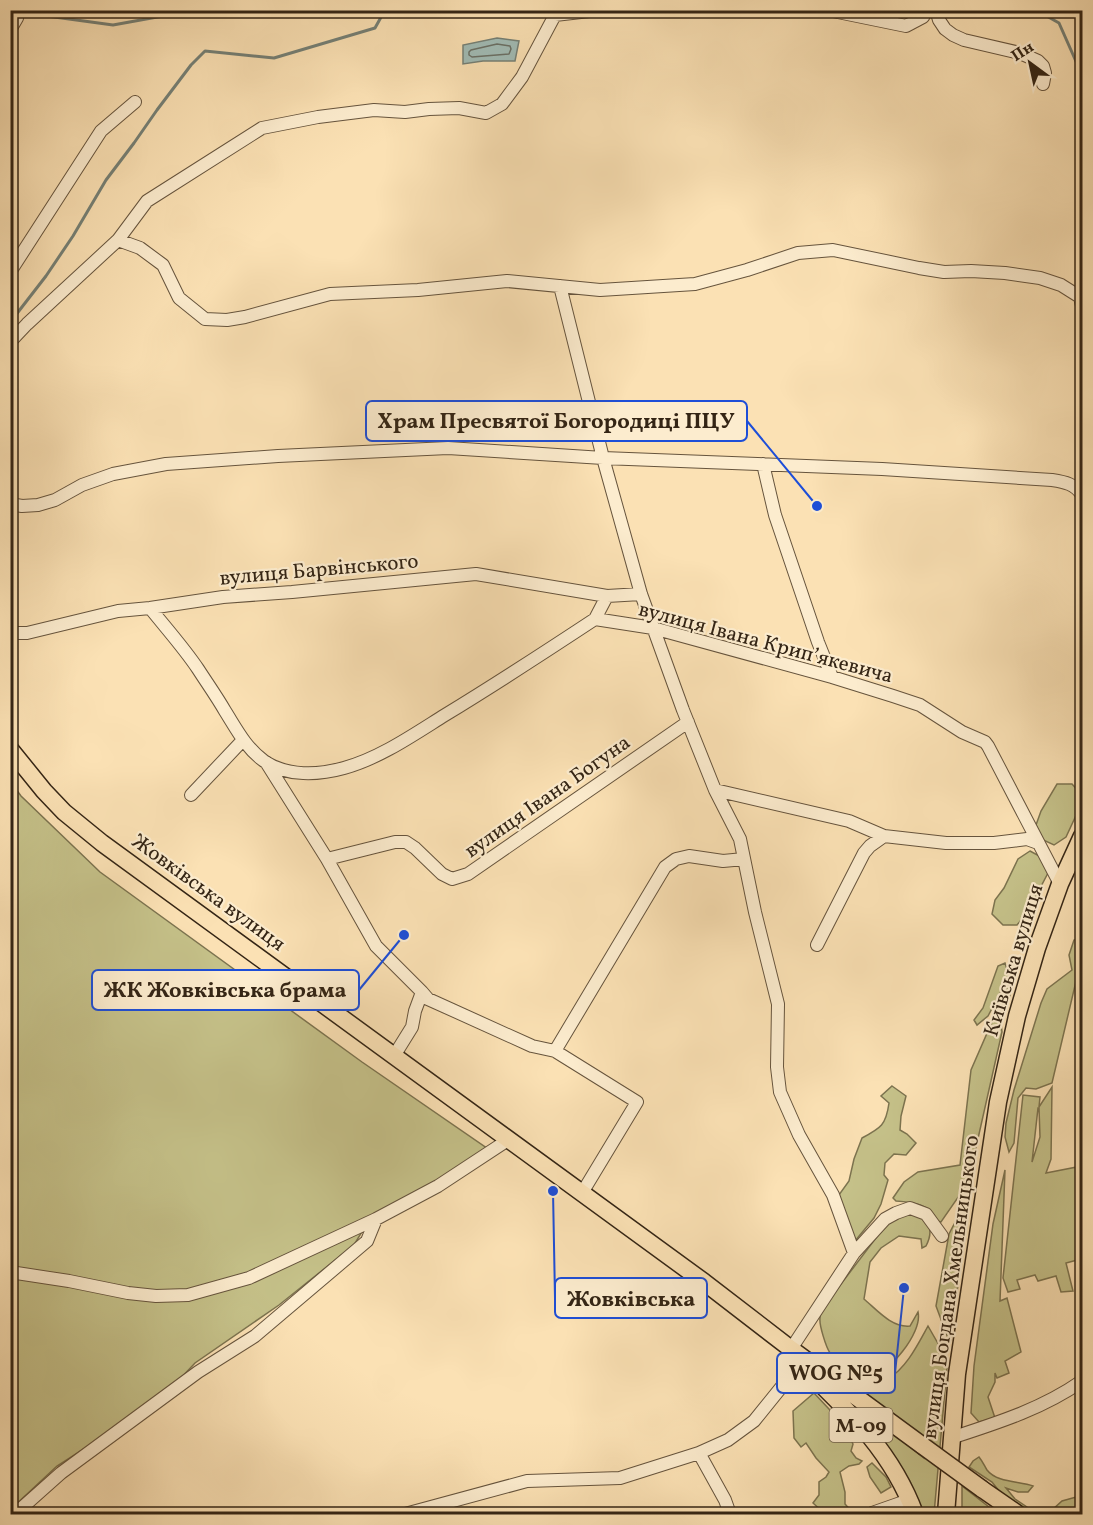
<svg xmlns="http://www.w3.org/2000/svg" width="1093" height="1525" font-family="Vollkorn,serif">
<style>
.green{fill:#c5c189;stroke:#7c734f;stroke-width:1.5;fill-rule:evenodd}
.water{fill:#a1bcb6;stroke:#758076;stroke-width:1.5}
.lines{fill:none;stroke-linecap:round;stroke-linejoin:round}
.shore{stroke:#6a7066;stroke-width:1.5}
.stream{stroke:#758076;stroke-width:3}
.minor-casing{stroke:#66543d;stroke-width:14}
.highway-casing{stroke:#342515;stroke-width:19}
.minor{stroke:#fcecce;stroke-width:12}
.highway{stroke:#fbe1b4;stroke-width:16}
.highway-bridge-casing{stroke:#342515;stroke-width:19;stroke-linecap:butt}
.highway-bridge{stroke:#fbe1b4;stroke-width:16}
.labels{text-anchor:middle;stroke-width:4.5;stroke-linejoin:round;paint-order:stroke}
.shield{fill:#fcecce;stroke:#70614c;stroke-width:1.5}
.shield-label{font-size:20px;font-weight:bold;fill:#342515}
.street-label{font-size:21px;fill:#342515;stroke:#fcecce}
.leader{fill:none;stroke:#1d4ed8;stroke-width:2}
.callout-dot{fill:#1d4ed8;stroke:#fcecce;stroke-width:2}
.callout{fill:#fcecce;stroke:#1d4ed8;stroke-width:2}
.callout-label{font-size:22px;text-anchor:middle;font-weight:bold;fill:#342515}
</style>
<rect width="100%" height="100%" fill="#fbe1b4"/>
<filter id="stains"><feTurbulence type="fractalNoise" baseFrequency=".00333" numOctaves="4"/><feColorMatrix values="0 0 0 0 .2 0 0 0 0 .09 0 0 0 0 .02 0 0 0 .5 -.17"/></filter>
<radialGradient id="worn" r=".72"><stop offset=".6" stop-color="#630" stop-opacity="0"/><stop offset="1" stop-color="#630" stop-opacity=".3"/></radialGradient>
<!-- green -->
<path class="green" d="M10 781 21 796 100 872 362 1062 491 1151 372 1215 354 1245 279 1305 195 1363 160 1400 57 1466 11 1509Z
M1057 784H1072L1082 795 1079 809 1066 837 1054 845 1041 839 1036 825 1041 811Z
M1030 851 1043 858 1048 873 1027 913 1017 925H1003L992 914 995 900 1004 888 1018 859Z
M1082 937V956L1052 1083 1036 1089 1026 1088 1018 1098 1014 1143 1009 1152 1005 1137 1006 1123 1014 1090 1041 1003 1047 989 1072 970 1069 955 1074 940Z
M1005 963 1009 976 988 1016 977 1025 974 1020 983 1008 998 966Z
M1015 969 1018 970 1001 1023 1002 1032 968 1183 941 1222 937 1221C931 1204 912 1202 896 1201L893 1198 904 1182 918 1172 960 1165 971 1070Z
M892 1086 906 1096 901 1116 900 1130 907 1134 916 1143 906 1155 894 1154 885 1163 884 1175 888 1180 881 1204 874 1218 855 1241 836 1199 849 1181 854 1159 862 1138C881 1128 886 1125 889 1103L881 1096Z
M1052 1087 1051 1159 1046 1173 1082 1166V1179L1076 1181 1082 1180V1263L1081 1259 1066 1263 1073 1291 1061 1292 1056 1276 1038 1281 1035 1275 1017 1280 1020 1289 1008 1292 1003 1278 1023 1095 1040 1097 1039 1107ZM1039 1108 1040 1137 1032 1162 1038 1108Z
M1005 1170 1000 1301 1007 1298 1021 1352 1005 1361 1009 1373 997 1378 995 1373V1382L988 1397 995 1418 979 1422 971 1413 974 1366 993 1224Z
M967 1204 968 1205 951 1340 949 1341 936 1306 949 1234 964 1205Z
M911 1211C928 1218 935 1229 926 1246L922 1248 921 1239 899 1236 881 1248 870 1262 864 1299C877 1310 892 1328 910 1326L918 1312C923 1333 888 1375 867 1378 860 1379 852 1373 847 1369 841 1364 835 1359 830 1353 826 1347 819 1325 820 1318 820 1315 821 1312 822 1309L882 1230 896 1217Z
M928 1326 944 1354 947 1368 934 1514H920L835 1389 893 1431 901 1440 924 1458 926 1440 861 1392C869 1388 879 1385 887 1380 907 1367 917 1346 928 1326Z
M814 1393 843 1424 853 1444 851 1451 856 1458 862 1461 859 1464 849 1466 840 1472 845 1492V1504L854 1514H825L813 1503 819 1495V1482L826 1477 829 1472 816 1458 806 1443 801 1447 794 1438 793 1411Z
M979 1457C983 1462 984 1465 987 1470 997 1483 1020 1481 1033 1486L1028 1492H1018L1006 1488 1015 1499 1027 1507 1026 1514 1008 1502 992 1482 969 1467 973 1461Z
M872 1463 886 1477 891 1487 881 1493 870 1477 867 1467Z
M962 1486 998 1514H962Z
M1076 1497 1082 1501V1514H1052L1051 1511 1062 1501Z"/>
<!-- water -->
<path class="water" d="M497 38 519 41 515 61H483L463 64V45Z"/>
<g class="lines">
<!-- shore -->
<path class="shore" d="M497 44 510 46 511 49 509 54 472 57 469 55V52L471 50Z"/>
<!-- stream -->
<path class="stream" d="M39 10 47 16 113 25 196 10
M1036 10 1059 23 1082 75
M15 316 46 276 73 236 106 180 134 143 157 110 191 65 205 51 274 58 375 28 385 10"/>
<!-- minor casing -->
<g class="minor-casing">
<path id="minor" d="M828 10 906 26 923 17 927 10
M936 10 939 20 945 29 953 35 964 40 1020 53 1038 61 1043 66 1045 73 1043 84
M10 30 17 18 11 10
M118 240 140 248 163 265 179 298 205 319 227 320 245 317 330 294 418 290 507 281 600 290 695 284 747 270 798 253 833 250 919 268 944 272 971 271 1005 273 1040 278 1061 285 1080 297 1082 306
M10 272 101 131 135 102
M560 286 603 458 641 594 683 710 715 790 740 839 755 912 778 1004 777 1067 780 1092 799 1135 833 1195 854 1253
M10 342 27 324 118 240 147 201 262 128 318 117 374 110 405 112 429 109 459 108 486 113 502 104 522 77 555 15 598 10
M763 464 775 515 818 642 832 677
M10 504 22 506 38 505 55 500 82 485 113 474 166 464 278 456 448 448 603 458 882 469 1052 480C1065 482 1075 484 1082 495
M607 596 641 594
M150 608C166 628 184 648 198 669 207 683 217 697 225 711 237 730 246 748 264 761 287 777 319 775 344 768 380 758 413 735 445 715 496 684 545 652 595 619L653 628 832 677 893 696 920 705 962 732 985 742 988 746 1060 884
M10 633H27L118 611 150 608 223 597 292 592 476 574 607 596 595 619
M266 762 327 859 376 946 422 992 415 1011 412 1027 394 1056
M715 790 849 821 884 836 946 843H994L1027 839 1038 843
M191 795 243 740
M327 859 395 842H406L415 848 442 874 452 879 468 874 688 722
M817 945 864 853 870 846 884 836
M422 992 428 999 532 1046 555 1051 637 1102 582 1193
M555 1051 665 867 676 859 689 856 723 861 744 859
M10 1272 69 1281 128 1293 156 1296 188 1295 249 1278 376 1219 438 1186 508 1140
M791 1349 854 1253 885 1219 896 1213 910 1208 926 1214 942 1236
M951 1438C997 1423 1042 1409 1082 1381
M699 1453 725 1500 730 1514
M15 1514 61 1473 198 1372 255 1336 367 1241 376 1219
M405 1514 527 1481 620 1478 699 1453 728 1440 754 1421 800 1364
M872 1514V1513L909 1500"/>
</g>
<!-- highway casing -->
<g class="highway-casing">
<path id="highway" d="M10 749 44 791 64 812 102 843 704 1282 791 1349 923 1446
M807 1371C852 1414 893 1454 915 1514
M982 1489 1018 1514
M946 1514 957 1374 998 1102 1017 1016 1037 948 1060 884 1082 836"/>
</g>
<!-- minor -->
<use href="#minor" class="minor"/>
<!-- highway -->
<use href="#highway" class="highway"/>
<!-- highway-bridge casing -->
<g class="highway-bridge-casing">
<path id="highway-bridge" d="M923 1446 982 1489"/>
</g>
<!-- highway-bridge -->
<use href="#highway-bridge" class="highway-bridge"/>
</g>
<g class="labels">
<!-- shield labels -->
<rect class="shield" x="829.5" y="1408" width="63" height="34" rx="4.5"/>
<g class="shield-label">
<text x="861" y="1432">М-09</text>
</g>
<!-- street labels -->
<g class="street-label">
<text transform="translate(319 569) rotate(-5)" y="7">вулиця Барвінського</text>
<text transform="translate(766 642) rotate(15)" y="7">вулиця Івана Крипʼякевича</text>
<text transform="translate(547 796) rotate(-35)" y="7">вулиця Івана Богуна</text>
<text transform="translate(209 892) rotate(36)" y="7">Жовківська вулиця</text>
<text transform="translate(1013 960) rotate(-73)" y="7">Київська вулиця</text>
<text transform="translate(950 1287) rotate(-82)" y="7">вулиця Богдана Хмельницького</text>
</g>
</g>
<!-- callouts -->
<path class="leader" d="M817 506L747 421M404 935L359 990M553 1191L555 1298M904 1288L895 1373"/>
<g class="callout-dot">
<circle cx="817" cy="506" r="6"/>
<circle cx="404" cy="935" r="6"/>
<circle cx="553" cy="1191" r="6"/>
<circle cx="904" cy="1288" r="6"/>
</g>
<g class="callout">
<rect x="366" y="401" width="381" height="40" rx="6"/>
<rect x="92" y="970" width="267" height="40" rx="6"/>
<rect x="555" y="1278" width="152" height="40" rx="6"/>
<rect x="777" y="1353" width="118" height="40" rx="6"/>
</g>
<g class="callout-label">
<text x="556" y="428">Храм Пресвятої Богородиці ПЦУ</text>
<text x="225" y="997">ЖК Жовківська брама</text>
<text x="631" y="1306">Жовківська</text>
<text x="836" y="1380">WOG №5</text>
</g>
<!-- margin -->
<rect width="1093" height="1525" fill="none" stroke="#fbe1b4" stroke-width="36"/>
<rect x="12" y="12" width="1069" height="1501" fill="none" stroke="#342515" stroke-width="3"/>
<rect x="18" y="18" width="1057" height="1489" fill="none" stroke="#342515" stroke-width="1.5"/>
<!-- north arrow -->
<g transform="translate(1030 63) rotate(327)" stroke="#fcecce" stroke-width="4.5" paint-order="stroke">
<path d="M0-4.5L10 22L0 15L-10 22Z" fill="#342515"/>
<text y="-9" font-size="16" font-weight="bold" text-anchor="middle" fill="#342515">Пн</text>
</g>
<rect width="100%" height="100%" filter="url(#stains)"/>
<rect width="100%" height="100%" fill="url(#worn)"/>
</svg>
